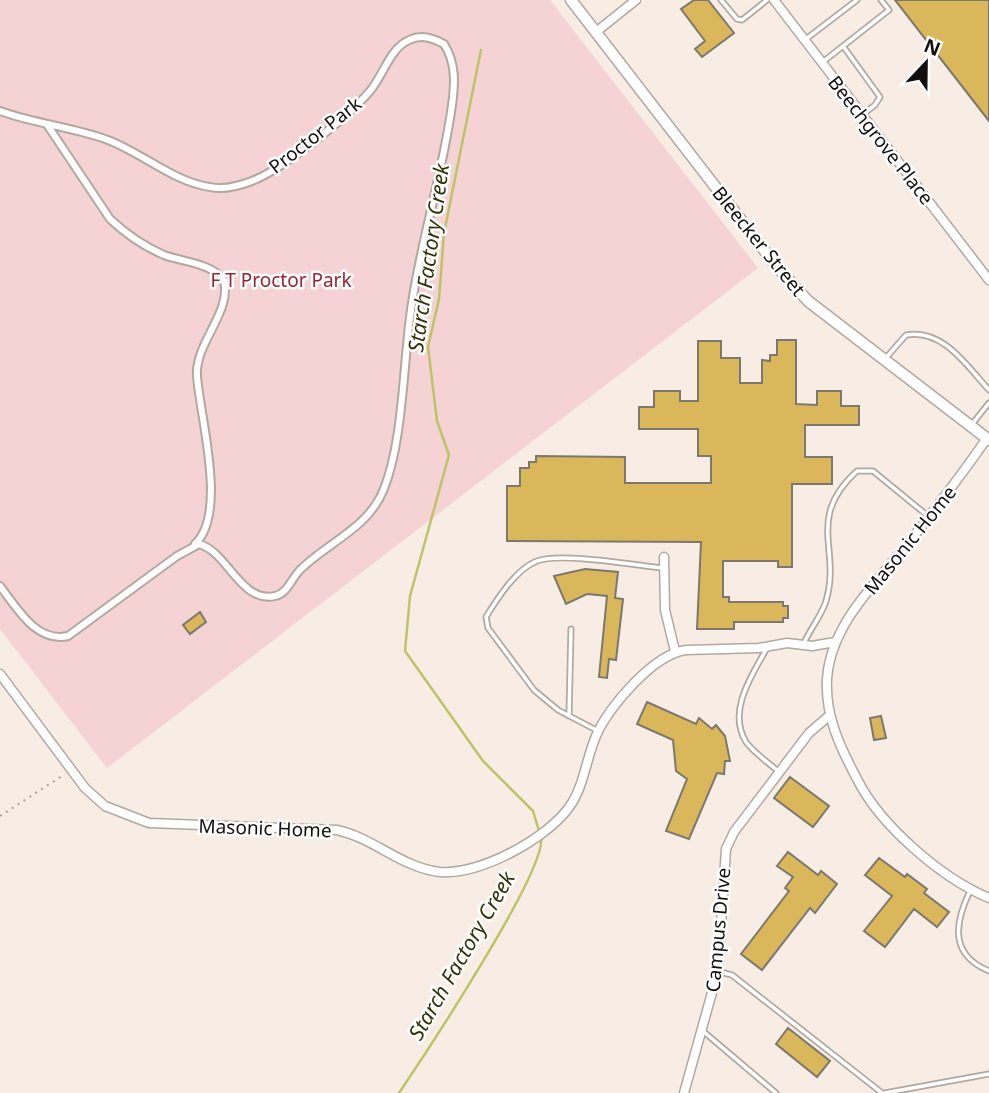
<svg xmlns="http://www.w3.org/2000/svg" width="989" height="1093" font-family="'Noto Sans',sans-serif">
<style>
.green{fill:#f5d3d4}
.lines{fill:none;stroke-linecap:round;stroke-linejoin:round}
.stream{stroke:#bdc466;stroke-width:2.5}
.building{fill:#dab75b;stroke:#7c786d;stroke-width:2}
.service-casing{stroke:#b1a8a0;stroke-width:7}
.pedestrian-casing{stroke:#b1a8a0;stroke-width:10}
.minor-casing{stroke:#b1a8a0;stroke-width:11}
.tertiary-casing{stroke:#b1a8a0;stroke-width:13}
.path{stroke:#a9a19a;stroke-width:2;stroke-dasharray:2 5;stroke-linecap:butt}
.service{stroke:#fff;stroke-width:3.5}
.pedestrian{stroke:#fff;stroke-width:6}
.minor{stroke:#fff;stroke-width:8}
.tertiary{stroke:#fff;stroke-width:10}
.labels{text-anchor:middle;stroke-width:5;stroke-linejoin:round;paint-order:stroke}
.street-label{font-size:19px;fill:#120f0c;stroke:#fff}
.park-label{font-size:19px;fill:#952536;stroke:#fff}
.water-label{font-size:21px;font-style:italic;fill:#2f3108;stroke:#fff}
</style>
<rect width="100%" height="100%" fill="#f7ede4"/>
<!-- green -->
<path class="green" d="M0 0H550L758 268 107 768 0 629Z"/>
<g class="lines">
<!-- stream -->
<path class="stream" d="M481 50 444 233 439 299 428 347 437 421 449 455 410 596 405 651 483 761 533 811 539 831
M399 1093C424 1056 547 870 541 838"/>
</g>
<!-- building -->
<path class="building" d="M694 0H708L734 33 702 57 695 49 705 41 681 9Z
M895 0H989V121Z
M777 340H796V404L817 405V391H841V406H859V425H805V457H832V484H792V567H778V561H723V597H729V602H783V606H788V618H783V622H734V629H697L701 542 507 541V486H520V468H529V462H536V456L625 457V483H711V456H698V429H639V407H654V391H680V401H698V341H721V358H740V383H762V360L770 361V355H777Z
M585 569 618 572 615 598 623 599 616 660 609 659 607 678 599 677 607 596 587 594 566 604 554 576Z
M200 612 206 622 190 634 183 625Z
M647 702 696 724 699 718 712 729 716 725 725 736 730 761H725L724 774 717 773 689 839 666 831 687 779 676 771 673 740 637 724Z
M881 716 886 738 874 740 870 718Z
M790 777 829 806 813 827 774 798Z
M788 852 818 875 821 871 837 884 815 913 810 908 762 970 741 954 789 891 785 888 793 877 777 866Z
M879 858 905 877 907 874 927 889 924 893 949 912 937 927 914 909 885 947 864 931 892 896 865 875Z
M788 1028 830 1061 817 1077 776 1044Z"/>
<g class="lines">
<!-- service casing -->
<g class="service-casing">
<path id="service" d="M721 0 737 19 742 20 767 0
M806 39 857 0
M843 46 880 97 875 105 862 115
M824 61 889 10 881 0
M885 359 906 335C943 328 967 366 989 390
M973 423 989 403
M804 643C810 630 820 617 825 604 843 551 804 519 857 471H873L928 516
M767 648C752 675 727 711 746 742 754 753 769 763 779 772
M569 716 571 629
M598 731 558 710 534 690 488 628 486 617C497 599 516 569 537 561 560 552 634 565 662 568
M970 891C954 924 950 955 989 971
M720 972 732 975 882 1093
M704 1032 776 1093
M885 1093 989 1074"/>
</g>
<!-- pedestrian casing -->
<g class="pedestrian-casing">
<path id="pedestrian" d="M0 111C36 124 73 127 108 140 142 153 174 182 210 187 223 190 239 186 252 181 283 169 348 117 370 91 383 76 390 48 409 40 422 34 432 38 444 44 456 63 455 83 452 105 443 172 422 236 412 303 403 358 404 441 383 491 368 528 327 543 300 570 291 579 288 593 275 596 241 604 227 551 199 544L177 556 68 636C36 643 17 608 0 586
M48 126 110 219C127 235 143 246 164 255 183 262 211 263 224 280 232 313 195 342 197 376 200 418 228 513 195 544"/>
</g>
<!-- minor casing -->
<g class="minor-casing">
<path id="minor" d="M774 0 989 280
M596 32 636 0
M987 438C964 472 939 504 914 536 881 579 831 621 827 679 825 716 840 747 857 779 880 825 941 878 989 898
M664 557 665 610 675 651
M0 674 85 788 105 806 149 823 337 830C374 838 402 868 440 872 480 875 547 839 570 806 584 786 586 759 596 736 608 707 654 654 686 650L759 648 787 643 812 646 835 642
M684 1093 718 971 726 849 734 832 809 733 830 715"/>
</g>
<!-- tertiary casing -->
<g class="tertiary-casing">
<path id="tertiary" d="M571 0 778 268 808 301 989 440"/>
</g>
<!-- path -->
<path class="path" d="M0 816 65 774"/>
<!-- service -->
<use href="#service" class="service"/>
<!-- pedestrian -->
<use href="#pedestrian" class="pedestrian"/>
<!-- minor -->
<use href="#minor" class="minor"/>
<!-- tertiary -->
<use href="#tertiary" class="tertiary"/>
</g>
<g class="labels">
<!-- street labels -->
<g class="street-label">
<text transform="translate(315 135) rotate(-38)" y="7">Proctor Park</text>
<text transform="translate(881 140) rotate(52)" y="7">Beechgrove Place</text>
<text transform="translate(759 241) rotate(51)" y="7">Bleecker Street</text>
<text transform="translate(910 540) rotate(-51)" y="7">Masonic Home</text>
<text transform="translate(265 828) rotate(2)" y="7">Masonic Home</text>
<text transform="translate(718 930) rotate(-85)" y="7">Campus Drive</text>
</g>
<!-- park labels -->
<g class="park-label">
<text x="281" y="287">F T Proctor Park</text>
</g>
<!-- water labels -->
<g class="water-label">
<text transform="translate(429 258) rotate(-82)" y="7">Starch Factory Creek</text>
<text transform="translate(462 956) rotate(-60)" y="7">Starch Factory Creek</text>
</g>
</g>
<!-- north arrow -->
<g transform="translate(926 63) rotate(22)" stroke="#ffffff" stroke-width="5" paint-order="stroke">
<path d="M0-5L12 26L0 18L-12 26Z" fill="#120f0c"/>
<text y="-10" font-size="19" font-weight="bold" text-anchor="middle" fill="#120f0c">N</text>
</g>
</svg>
